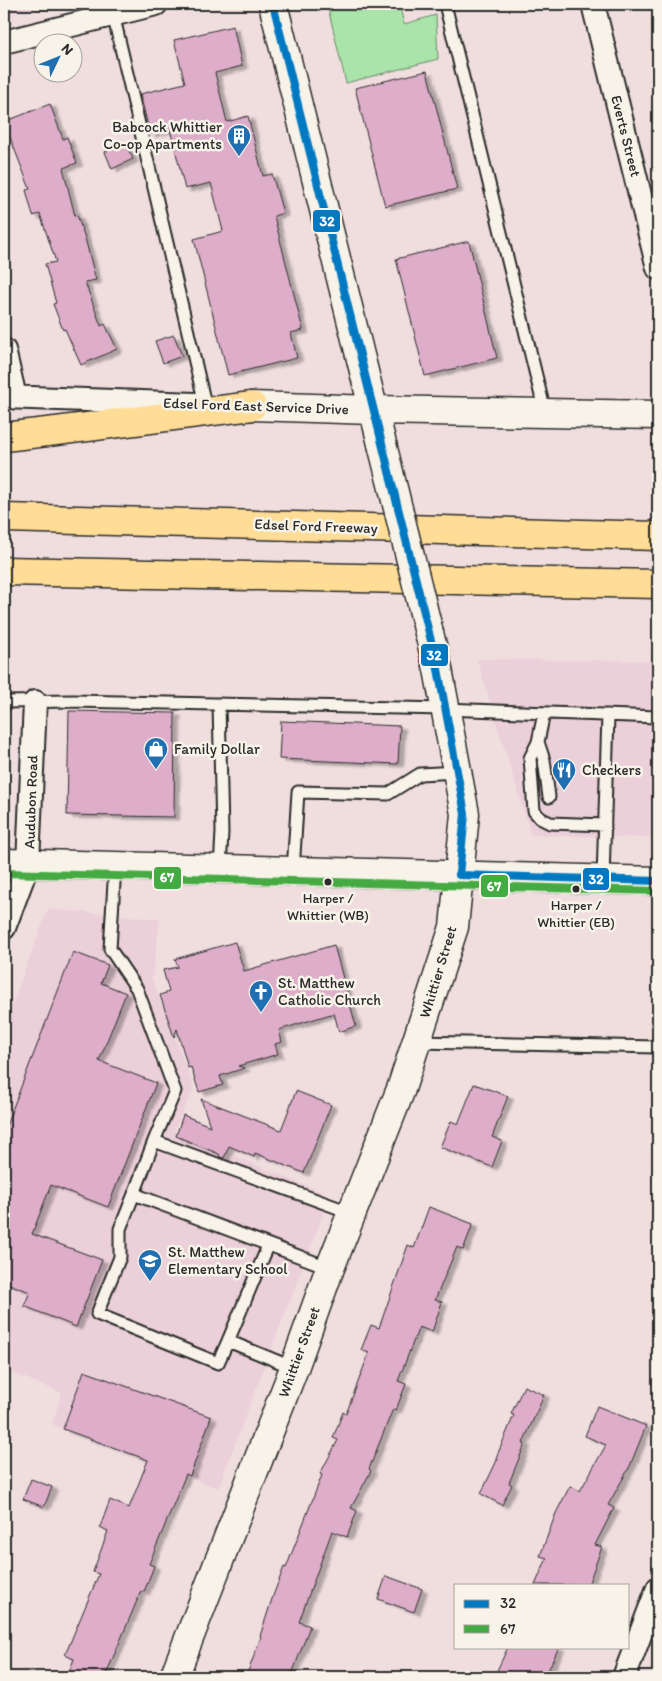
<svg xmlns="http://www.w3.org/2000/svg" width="662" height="1681" font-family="Itim,sans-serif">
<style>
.built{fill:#ebcfd9}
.green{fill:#a9e4aa;stroke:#6a886a}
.building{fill:#deadca;stroke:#2b2b2b;filter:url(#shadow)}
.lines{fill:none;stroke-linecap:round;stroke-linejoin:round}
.lane-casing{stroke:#2b2b2b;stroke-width:15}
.street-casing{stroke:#2b2b2b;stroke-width:26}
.secondary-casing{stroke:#2b2b2b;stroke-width:31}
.highway-casing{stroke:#2b2b2b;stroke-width:31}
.lane{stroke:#f7f3e8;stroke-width:11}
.street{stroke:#f7f3e8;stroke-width:22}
.secondary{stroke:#f7f3e8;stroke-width:28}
.highway{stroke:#ffdd96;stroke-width:28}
.secondary-bridge-casing{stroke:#2b2b2b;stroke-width:31;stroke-linecap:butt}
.secondary-bridge{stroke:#f7f3e8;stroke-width:28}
.bus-1-casing{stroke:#f7f3e8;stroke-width:11}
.bus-2-casing{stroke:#f7f3e8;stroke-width:11}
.bus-1{stroke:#0079c2;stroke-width:8}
.bus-2{stroke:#44aa42;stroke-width:8}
.bus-dot{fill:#2b2b2b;stroke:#f7f3e8;stroke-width:2}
.labels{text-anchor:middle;stroke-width:5;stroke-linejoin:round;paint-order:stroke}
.bus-label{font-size:14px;fill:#2b2b2b;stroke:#f7f3e8}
.poi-label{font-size:15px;fill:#2b2b2b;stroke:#f7f3e8;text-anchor:start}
.street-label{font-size:15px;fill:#2b2b2b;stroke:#f7f3e8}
.line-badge{stroke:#f7f3e8;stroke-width:2}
.badge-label{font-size:14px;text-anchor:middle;font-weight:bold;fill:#fff}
</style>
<defs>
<filter id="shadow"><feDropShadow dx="5.5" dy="3" stdDeviation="1" flood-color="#0004"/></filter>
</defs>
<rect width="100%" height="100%" fill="#f0dedf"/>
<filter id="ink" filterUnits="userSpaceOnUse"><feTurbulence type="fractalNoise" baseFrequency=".02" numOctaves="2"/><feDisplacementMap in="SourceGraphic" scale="10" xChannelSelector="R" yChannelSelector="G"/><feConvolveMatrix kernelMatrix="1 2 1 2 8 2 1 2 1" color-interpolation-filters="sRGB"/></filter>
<g filter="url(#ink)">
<!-- built -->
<path class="built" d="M4 4H50L4 15Z
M477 659 658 661V838L531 835Z
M48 909 160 919 152 979 194 1088 174 1130 330 1196 218 1488 52 1424 62 1393 4 1369V1026Z"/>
<!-- green -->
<path class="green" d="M327 4H399L404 24 436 15 438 59 346 83Z"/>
<!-- building -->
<path class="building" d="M233 26 242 66 215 73 227 122 248 116 263 176 272 174 283 213 274 216 303 330 291 333 297 358 228 375 194 239 223 231 211 183 185 189 170 129 150 134 140 94 185 83 174 40Z
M427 71 457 189 385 206 355 88Z
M50 104 63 139 67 137 77 163 63 168 75 216 77 215 85 238 96 280 85 282 101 326 105 324 117 349 81 365 65 329 63 330 53 304 56 303 45 264 56 262 40 214 33 216 26 190 30 189 4 122Z
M125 143 133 159 112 169 105 152Z
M469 241 497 358 425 376 396 259Z
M174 335 182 356 163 363 155 341Z
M69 711 175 713 174 817 67 815Z
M281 721 400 726 398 764 279 759Z
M235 942 244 971 334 945 356 1026 339 1032 334 1013 279 1030 282 1042 275 1044 278 1054 238 1066 245 1068 220 1076 223 1085 199 1092 191 1067 188 1068 177 1029 174 1037 160 995 169 992 163 970 178 967 175 959Z
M73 952 108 965 101 983 126 993 99 1061 156 1083 108 1207 51 1185 32 1234 102 1260 76 1327 24 1306 30 1292 4 1282V1131Z
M474 1084 508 1096 492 1137 502 1141 492 1167 440 1147 451 1121 458 1124Z
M296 1091 331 1105 304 1173 255 1153 254 1157 229 1146 224 1158 220 1157 219 1154 176 1136 183 1115 210 1126 201 1099 281 1130Z
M429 1207 473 1224 463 1250 457 1247 435 1300 442 1302 432 1332 419 1327 398 1381 406 1384 396 1410 393 1409 369 1469 371 1471 351 1508 357 1511 347 1537 332 1531 299 1622 310 1626 291 1677H246L261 1637 260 1636 273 1596 284 1567 286 1568 322 1475 320 1474 338 1440 333 1438 343 1412 346 1414 369 1353 361 1350 371 1325 379 1328 408 1245 414 1248Z
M84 1371 211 1417 190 1476 186 1474 149 1564 154 1566 144 1592 141 1591 105 1677H67L74 1659 65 1655 99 1574 93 1572 108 1531 100 1527 110 1500 129 1508 148 1460 63 1429Z
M524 1386 544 1395 523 1443 525 1444 509 1483 512 1485 502 1505 481 1494 498 1458H496L514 1415 511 1414Z
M597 1406 646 1426 630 1466 608 1505 614 1508 595 1545 602 1547 588 1585H535L547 1558 540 1556 556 1513 570 1486 580 1491 606 1445 585 1436Z
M31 1479 52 1487 44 1507 23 1499Z
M386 1576 422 1589 414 1612 378 1599Z
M508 1647H559L545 1677H494Z"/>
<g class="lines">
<!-- lane casing -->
<g class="lane-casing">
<path id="lane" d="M445 4 545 412
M113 14 205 404
M4 702 73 701 445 709 658 717
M219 704 222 832 220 869
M544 713 538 742 530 758 534 811 540 818 550 823 605 825
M538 742 544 760 549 797
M115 866 110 949 137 989 175 1091 154 1141
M293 871 298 792 388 794 420 774 457 772
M603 879 608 715
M416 1042 658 1047
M134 1194 120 1229V1257L97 1314 218 1363 228 1341
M268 1246 228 1341 294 1368
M330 1268 134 1194 154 1141 352 1213"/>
</g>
<!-- street casing -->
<g class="street-casing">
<path id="street" d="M593 4 658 268
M4 42 156 4
M4 350 15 397
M4 397 196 404
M4 928 28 864 35 702
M624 1677 658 1588"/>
</g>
<!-- secondary casing -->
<g class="secondary-casing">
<path id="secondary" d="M273 4 382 444
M252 406 373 410 658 415
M4 863 658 881
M174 1677 294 1368 330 1268 401 1089 454 927 465 814 438 669"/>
</g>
<!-- highway casing -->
<g class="highway-casing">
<path id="highway" d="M4 437 56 431 252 406
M4 518 658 536
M4 571 658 584"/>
</g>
<!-- lane -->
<use href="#lane" class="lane"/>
<!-- street -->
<use href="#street" class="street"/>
<!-- secondary -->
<use href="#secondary" class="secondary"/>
<!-- highway -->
<use href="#highway" class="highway"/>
<!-- secondary-bridge casing -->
<g class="secondary-bridge-casing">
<path id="secondary-bridge" d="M382 444 438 669"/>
</g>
<!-- secondary-bridge -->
<use href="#secondary-bridge" class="secondary-bridge"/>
<!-- bus-1 casing -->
<g class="bus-1-casing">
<path id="bus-1" d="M273 4 438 669 465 814 459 875
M459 875 658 881"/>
</g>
<!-- bus-2 casing -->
<g class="bus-2-casing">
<path id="bus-2" d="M4 873 658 891"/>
</g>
<!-- bus-1 -->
<use href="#bus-1" class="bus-1"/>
<!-- bus-2 -->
<use href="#bus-2" class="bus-2"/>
</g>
</g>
<!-- icons -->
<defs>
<g id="building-pin" transform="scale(1.25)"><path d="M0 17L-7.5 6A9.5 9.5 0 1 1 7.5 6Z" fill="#1f6fb2" stroke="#f7f3e8"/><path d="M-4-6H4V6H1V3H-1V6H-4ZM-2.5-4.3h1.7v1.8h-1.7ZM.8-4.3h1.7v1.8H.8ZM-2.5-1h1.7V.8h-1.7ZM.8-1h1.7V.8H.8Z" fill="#fff"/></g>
<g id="shop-pin" transform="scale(1.25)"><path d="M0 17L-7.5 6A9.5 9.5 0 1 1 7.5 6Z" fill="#1f6fb2" stroke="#f7f3e8"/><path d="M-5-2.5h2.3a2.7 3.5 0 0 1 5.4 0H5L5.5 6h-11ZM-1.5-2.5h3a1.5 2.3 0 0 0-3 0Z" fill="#fff"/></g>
<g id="restaurant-pin" transform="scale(1.25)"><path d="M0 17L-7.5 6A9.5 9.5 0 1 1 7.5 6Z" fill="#1f6fb2" stroke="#f7f3e8"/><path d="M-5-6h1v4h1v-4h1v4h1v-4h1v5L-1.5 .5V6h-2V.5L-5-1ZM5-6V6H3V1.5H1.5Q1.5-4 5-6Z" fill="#fff"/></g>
<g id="church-pin" transform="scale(1.25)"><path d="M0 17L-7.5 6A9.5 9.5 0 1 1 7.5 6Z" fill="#1f6fb2" stroke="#f7f3e8"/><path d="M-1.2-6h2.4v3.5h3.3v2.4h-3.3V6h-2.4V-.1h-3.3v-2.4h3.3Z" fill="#fff"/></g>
<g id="school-pin" transform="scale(1.25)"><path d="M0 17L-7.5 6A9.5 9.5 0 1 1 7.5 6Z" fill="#1f6fb2" stroke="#f7f3e8"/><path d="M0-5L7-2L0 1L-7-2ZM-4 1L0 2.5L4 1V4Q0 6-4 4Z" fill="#fff"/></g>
</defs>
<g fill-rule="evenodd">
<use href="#building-pin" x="239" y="136"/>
<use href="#shop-pin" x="156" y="749"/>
<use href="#restaurant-pin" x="564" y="770"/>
<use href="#church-pin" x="261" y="992"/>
<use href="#school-pin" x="150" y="1261"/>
</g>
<!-- markers -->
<g class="bus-dot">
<circle cx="328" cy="882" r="4.5"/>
<circle cx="576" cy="889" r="4.5"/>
</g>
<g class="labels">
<!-- bus labels -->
<g class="bus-label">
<text x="328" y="903">Harper /<tspan x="328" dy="17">Whittier (WB)</tspan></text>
<text x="576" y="910">Harper /<tspan x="576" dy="17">Whittier (EB)</tspan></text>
</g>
<!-- poi labels -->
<g class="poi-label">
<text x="222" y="132" text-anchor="end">Babcock Whittier<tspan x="222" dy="17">Co-op Apartments</tspan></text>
<text x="174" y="754">Family Dollar</text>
<text x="582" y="775">Checkers</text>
<text x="278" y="988">St. Matthew<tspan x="278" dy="17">Catholic Church</tspan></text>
<text x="168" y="1257">St. Matthew<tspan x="168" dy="17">Elementary School</tspan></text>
</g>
<!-- street labels -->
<g class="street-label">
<text transform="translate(626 136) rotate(76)" y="5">Everts Street</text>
<text transform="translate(256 406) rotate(2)" y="5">Edsel Ford East Service Drive</text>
<text transform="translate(316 526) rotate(2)" y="5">Edsel Ford Freeway</text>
<text transform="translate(31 802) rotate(-88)" y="5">Audubon Road</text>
<text transform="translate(438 972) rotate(-73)" y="5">Whittier Street</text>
<text transform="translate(299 1352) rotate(-70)" y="5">Whittier Street</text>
</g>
</g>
<g class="line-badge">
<rect x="312" y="209" width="29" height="24" rx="5" fill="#0079c2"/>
<rect x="420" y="643" width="29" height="24" rx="5" fill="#0079c2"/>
<rect x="153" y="866" width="29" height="24" rx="5" fill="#44aa42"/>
<rect x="582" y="867" width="28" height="24" rx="5" fill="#0079c2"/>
<rect x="480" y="874" width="29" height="24" rx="5" fill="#44aa42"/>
</g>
<g class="badge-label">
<text x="327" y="226">32</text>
<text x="434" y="660">32</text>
<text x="167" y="882">67</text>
<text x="596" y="884">32</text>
<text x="494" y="891">67</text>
</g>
<!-- margin -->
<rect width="662" height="1681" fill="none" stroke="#f7f3e8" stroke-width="20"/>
<rect x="10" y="10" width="642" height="1661" fill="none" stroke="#2b2b2b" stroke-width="2" filter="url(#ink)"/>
<!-- legend -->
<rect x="454" y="1584" width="175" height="65" fill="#f7f3e8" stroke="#a5a39c"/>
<rect x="464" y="1600" width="25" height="8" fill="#0079c2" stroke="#a5a39c"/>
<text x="500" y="1608" font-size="15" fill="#2b2b2b">32</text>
<rect x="464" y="1625" width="25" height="8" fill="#44aa42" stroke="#a5a39c"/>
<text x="500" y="1634" font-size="15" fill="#2b2b2b">67</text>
<!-- north arrow -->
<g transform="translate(58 58) rotate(47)"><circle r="24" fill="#f7f3e8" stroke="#a5a39c"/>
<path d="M0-4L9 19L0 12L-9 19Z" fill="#1f6fb2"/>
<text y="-8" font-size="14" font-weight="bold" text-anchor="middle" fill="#2b2b2b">N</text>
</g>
</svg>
